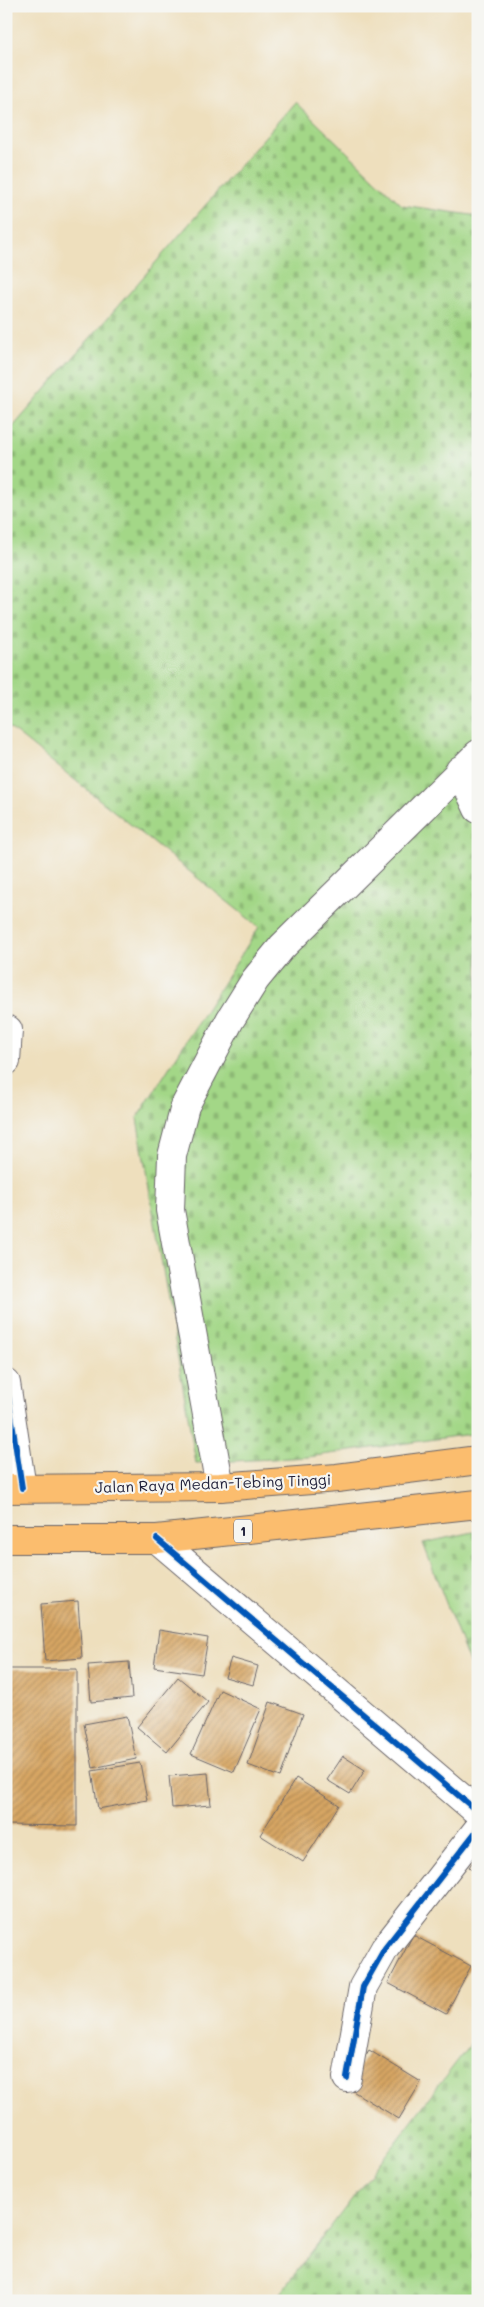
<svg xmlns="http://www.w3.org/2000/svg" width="484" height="2307" font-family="Mali,sans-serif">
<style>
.cemetery{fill:url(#cemetery-stones);stroke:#627c61}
.building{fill:url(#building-hatch)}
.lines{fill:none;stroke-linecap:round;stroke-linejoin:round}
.minor-casing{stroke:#696468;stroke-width:30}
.highway-casing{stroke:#696468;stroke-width:30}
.minor{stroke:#fff;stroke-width:28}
.highway{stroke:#fbbd6e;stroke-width:28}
.cycleway-casing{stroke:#f6f6f2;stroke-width:9}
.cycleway{stroke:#0057b8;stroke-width:6}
.labels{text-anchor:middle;stroke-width:4.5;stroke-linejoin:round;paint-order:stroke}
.shield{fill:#f6f6f2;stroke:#626272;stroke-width:1}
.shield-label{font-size:14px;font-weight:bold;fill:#22223b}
.street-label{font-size:15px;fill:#22223b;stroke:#f6f6f2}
</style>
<defs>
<pattern id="cemetery-stones" width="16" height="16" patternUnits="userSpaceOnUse" patternTransform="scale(1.25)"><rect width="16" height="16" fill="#a3d787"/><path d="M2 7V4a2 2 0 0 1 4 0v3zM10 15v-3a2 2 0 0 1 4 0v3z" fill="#8cb875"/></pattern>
<pattern id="building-hatch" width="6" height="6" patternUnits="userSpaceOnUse" patternTransform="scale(1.25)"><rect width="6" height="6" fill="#d7a663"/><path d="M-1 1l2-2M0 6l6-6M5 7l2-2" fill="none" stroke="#ae8753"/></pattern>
</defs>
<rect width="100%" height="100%" fill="#f6f6f2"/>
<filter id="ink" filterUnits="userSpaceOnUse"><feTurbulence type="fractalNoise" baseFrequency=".02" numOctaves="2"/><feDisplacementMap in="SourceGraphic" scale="10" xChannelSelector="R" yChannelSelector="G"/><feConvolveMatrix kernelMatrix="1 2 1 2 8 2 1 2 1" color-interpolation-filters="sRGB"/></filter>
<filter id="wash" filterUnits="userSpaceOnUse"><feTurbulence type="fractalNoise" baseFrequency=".0096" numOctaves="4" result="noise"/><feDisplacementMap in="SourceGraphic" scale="20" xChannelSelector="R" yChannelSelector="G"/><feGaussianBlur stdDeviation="1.12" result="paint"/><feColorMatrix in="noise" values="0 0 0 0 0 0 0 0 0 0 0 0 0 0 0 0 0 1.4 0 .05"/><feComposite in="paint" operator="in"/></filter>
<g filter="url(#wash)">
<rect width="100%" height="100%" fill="#eedfbd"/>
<!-- cemetery -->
<path class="cemetery" d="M295 102 402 205 478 216V1433L308 1457 196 1463 137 1118 259 927 6 725V435Z
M478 1531V1686L423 1543Z
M478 2034V2301H274Z"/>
<g id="blocks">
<!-- building -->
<path class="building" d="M78 1601 82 1658 45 1661 41 1604Z
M159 1630 208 1638 202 1674 154 1667Z
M231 1658 258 1666 253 1685 225 1677Z
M129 1662 132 1698 91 1702 88 1665Z
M6 1669H77V1826L6 1825Z
M178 1677 208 1702 167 1752 137 1727Z
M220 1690 261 1709 234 1772 191 1754Z
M270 1702 303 1714 280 1777 248 1765Z
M127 1716 136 1759 93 1768 84 1724Z
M343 1756 365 1770 350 1794 327 1780Z
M140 1763 147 1800 98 1809 92 1771Z
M208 1773 211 1805 172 1808 169 1776Z
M296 1778 339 1805 303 1862 260 1835Z
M478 1855V1874L469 1867Z
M413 1935 471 1966 446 2014 388 1983Z
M369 2050 421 2082 399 2119 346 2087Z"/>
</g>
</g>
<g filter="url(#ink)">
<use href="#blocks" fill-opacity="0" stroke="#696468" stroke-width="1"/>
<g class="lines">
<!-- minor casing -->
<g class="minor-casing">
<path id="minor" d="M460 770 478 809
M6 1061 8 1030
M6 1383 22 1488
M220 1487 170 1210 172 1156 185 1106 230 1020 255 980 282 947 478 754
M157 1539 478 1812
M347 2078 363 1987 385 1948 478 1829"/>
</g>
<!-- highway casing -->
<g class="highway-casing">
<path id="highway" d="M6 1489 220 1487 337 1478 478 1460
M6 1539H157L478 1504"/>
</g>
<!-- minor -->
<use href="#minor" class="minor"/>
<!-- highway -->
<use href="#highway" class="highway"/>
<!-- cycleway casing -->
<g class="cycleway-casing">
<path id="cycleway" d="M6 1383 22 1488
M157 1539 478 1812
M347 2078 363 1987 385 1948 478 1829"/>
</g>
<!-- cycleway -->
<use href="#cycleway" class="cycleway"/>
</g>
</g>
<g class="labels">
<!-- shield labels -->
<rect class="shield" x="234" y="1519.5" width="18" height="23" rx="4"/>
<g class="shield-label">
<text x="243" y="1536">1</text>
</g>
<!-- street labels -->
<g class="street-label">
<text transform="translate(213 1484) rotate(-2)" y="5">Jalan Raya Medan-Tebing Tinggi</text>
</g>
</g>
<!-- margin -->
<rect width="484" height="2307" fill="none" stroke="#f6f6f2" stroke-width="25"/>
</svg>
